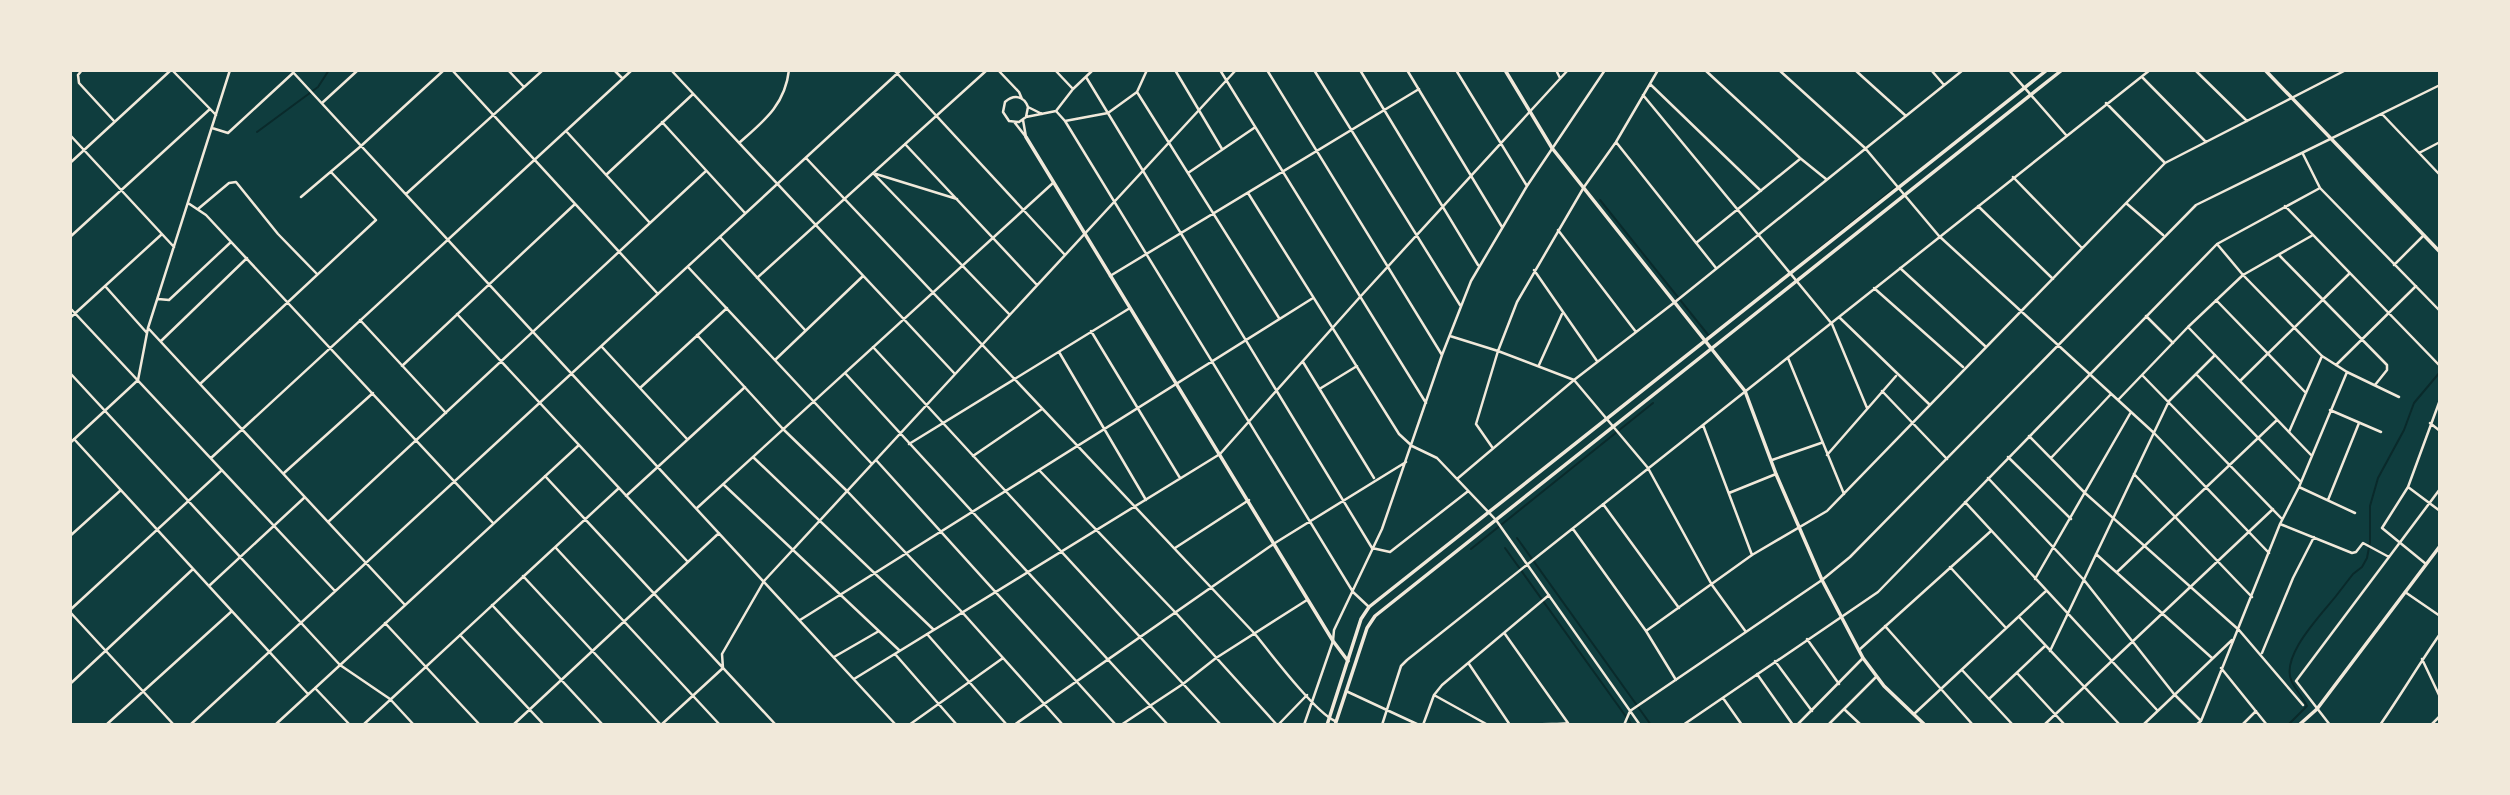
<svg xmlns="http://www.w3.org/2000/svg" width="2510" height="795" font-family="Jost,sans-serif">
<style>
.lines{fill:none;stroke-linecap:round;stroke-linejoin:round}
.stream{stroke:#0a2a2b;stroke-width:2}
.minor{stroke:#f1e9da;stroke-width:2.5}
.tertiary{stroke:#f1e9da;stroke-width:3.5}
.secondary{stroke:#f1e9da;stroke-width:3.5}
</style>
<rect width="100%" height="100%" fill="#0f3d3e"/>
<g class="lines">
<!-- stream -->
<path class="stream" d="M257 132 318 87 329 70
M1600 200 1709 336 1711 334
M1810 256 1896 187
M1517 538 1651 725
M1505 548 1632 725
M1471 549 1653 403
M2336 596 2353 574 2362 567 2367 558 2370 542V506L2378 478 2404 430 2414 403 2440 372
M2288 725 2307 706C2303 698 2296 690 2292 682 2279 657 2321 615 2336 596"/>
<!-- minor -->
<path class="minor" d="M82 70 78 75 79 83 114 121
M172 70 216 115
M291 70 896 725
M452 70 658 294
M508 70 524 87
M614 70 622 78
M671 70 955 374
M894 70 1065 255
M998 70 1019 92 1022 99
M1055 70 1073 89
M1175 70 1222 149
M1220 70 1426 403
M1267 70 1442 355
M1314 70 1460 305
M1360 70 1478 265
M1407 70 1502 227
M1456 70 1527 186
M1556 70 1560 78
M1705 70 1800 158 1826 179
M1779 70 1865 148 1939 236 2154 433 2269 553
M1855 70 1906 116
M1931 70 1944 85
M2009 70 2066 135
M2195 70 2247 121
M1086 77 1372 548 1390 552 1467 492
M2142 77 2206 142
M1650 84 1761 191
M1137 92 1279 318
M1643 95 1832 324 1867 408
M322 103 358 70
M2106 103 2165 163
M1028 107 1026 117 1019 122 1009 121 1003 112 1005 102C1014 94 1024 96 1028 107L1042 114
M1056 111 1065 121 1108 113 1137 92 1147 70
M2382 114 2440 175
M1026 117 1056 111 1073 89 1093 70
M1023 120 1026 137
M1065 121 1353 592 1369 607
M662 122 745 213
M1015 123 1026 137
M212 128 228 133 293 73
M566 131 650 223
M70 135 174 247
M1616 142 1716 268
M739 143C764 121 785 105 789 70
M905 144 1037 285
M2419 153 2440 142
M2303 154 2320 188 2440 311
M806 158 1255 634C1271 654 1315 712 1335 721
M70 163 171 70
M873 173 1009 314
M1188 173 1254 128
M876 174 957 199
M606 175 693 94
M2013 177 2082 248
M1248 193 1399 434 1412 446 1437 458 1496 520 1640 725
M406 194 543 70
M301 197 361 146 444 70
M188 203 206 215 493 523
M2126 203 2163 235
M1978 206 2053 279
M2285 206 2440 366
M198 209 229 183 236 182 278 234 317 274
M1558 230 1636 332
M70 237 210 109
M720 237 805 330
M1696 243 1800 159
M2217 244 2243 275 2322 356 2347 372 2399 397
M2279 255 2387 365V370L2375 385
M2394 265 2424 235
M688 267 872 464
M1900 268 1985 346
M1534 270 1597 361
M1110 276 1419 89
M757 278 987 70
M105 286 147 333
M1874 288 1963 367
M158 299 169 300 231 242
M2216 300 2306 393
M70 308 335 591
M457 314 688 562
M2146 316 2173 343
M70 318 162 234
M1840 318 1930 405
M360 320 446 413
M2188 327 2311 455
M148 328 405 605
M1091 331 1180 478
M697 335 783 429 847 491 962 612 1063 725
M1450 336 1498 351 1574 380 1648 468 1712 585 1746 632
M161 341 247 258
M602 347 687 439
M873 347 1221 725
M1059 352 1146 500
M1788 358 1844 494
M775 360 863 276
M1303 362 1374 478
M1539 365 1562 314
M2336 365 2416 286
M402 366 575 204
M70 373 340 665 390 699 414 725
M845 373 1168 725
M2196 374 2301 482
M2143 376 2282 519
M2240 381 2350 273
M200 384 376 220 331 172
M640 388 727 308
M1321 388 1357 366
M1882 391 1947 459
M2118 400 2188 327 2243 275 2313 235
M2330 410 2381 432
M2430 423 2440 431
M1703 425 1752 555
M2289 432 2322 356
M2029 436 2085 493 2239 630 2303 705
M74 439 308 694
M70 443 138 380 148 328 230 70
M909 444 1130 308
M1492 447 1476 424 1498 351 1517 302 1584 187 1616 142 1658 70
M1827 455 1896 376
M973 456 1042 409
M753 457 934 630
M2008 457 2071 519
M211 458 632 70
M2051 458 2111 394
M876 460 1116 725
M1772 460 1821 443
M1039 470 1175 612 1277 725
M284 473 373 393
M2134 474 2252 597
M545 476 776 725
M1988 478 2084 580 2174 694 2200 720
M1457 479 1574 380 1675 302 1963 70
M723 484 899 650
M2299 487 2355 513
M2408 487 2440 511
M1729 493 1776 474
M626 496 745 387
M2328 500 2359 423
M1965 502 2157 710
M1603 504 1679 608
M697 508 1053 183
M328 522 706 171
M2280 524 2352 553 2356 552 2363 543 2389 557
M1573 529 1646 631 1676 680
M70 536 121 490
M556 548 720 725
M1175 548 1249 500
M2096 554 2212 658
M2426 564 2382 528 2408 487 2440 400
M1950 567 2006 628
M2117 572 2277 420
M523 576 661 725 723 668 722 654 764 581 1236 70
M2035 579 2131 412
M210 585 305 497
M2405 592 2440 616
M492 605 603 725
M70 610 222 470
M70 612 174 725
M2020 618 2120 725
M800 620 1313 298
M385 623 480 725
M1885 626 1973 725
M1646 631 1752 555 1827 511 2165 163 2346 70
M927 634 1007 725
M1505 634 1568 723
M460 635 544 725
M1807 639 1839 684
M1859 650 1991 531
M2050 651 2169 401 2215 355
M2262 653 2293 578 2314 537
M895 654 957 725
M834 657 879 631
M2422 659 2440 697
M1775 661 1812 711
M1469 664 1510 725
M2221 668 2267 725
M1962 670 2013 725
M2017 673 2065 725
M1757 674 1793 725
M854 679 1220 454 1360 297 1568 70
M70 684 193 569
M315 688 350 725
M1346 691 1419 725
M1434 695 1488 725
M1723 698 1742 725
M1989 699 2045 646
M1844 709 1861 725
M1914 714 2046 591
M106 725 232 611
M190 725 901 70
M275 725 579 445
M363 725 619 488
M513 725 719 533
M909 725 1003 658
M1014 725 1275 543 1406 462
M1121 725 1183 684 1216 658 1307 600
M1278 725 1307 695
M1304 725 1333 641 1334 630 1382 529 1442 355 1471 281 1527 186 1605 70
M1382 725 1401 666 1407 660 2150 70
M1423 725 1434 695 1442 685 1549 595
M1535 725C1546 723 1558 725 1568 723
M1624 725 1630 711 1822 580 1850 557 2196 205 2440 85
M1683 725 1878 592 2217 244 2320 188
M1797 725 1863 658
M1828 725 1876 677
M2044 725 2273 509
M2143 725 2232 640
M2196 725 2201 721 2280 524 2299 487 2347 372
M2242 725 2256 711
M2330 725 2296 681 2440 489
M2380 725C2401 695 2419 664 2440 634
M2431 725 2440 716"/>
<!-- tertiary -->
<path class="tertiary" d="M1505 70 1552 148 1745 391 1776 474 1822 580 1863 658 1884 686 1925 725
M2265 70 2440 252
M1026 137 1333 641 1348 661
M2299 725 2317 709 2440 546"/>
<!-- secondary -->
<path class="secondary" d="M1327 725 1361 619 1369 607 2047 70
M1335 725 1367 628 1375 616 2062 70"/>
</g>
<!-- border -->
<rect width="2510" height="795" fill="none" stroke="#f1e9da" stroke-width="144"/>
</svg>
